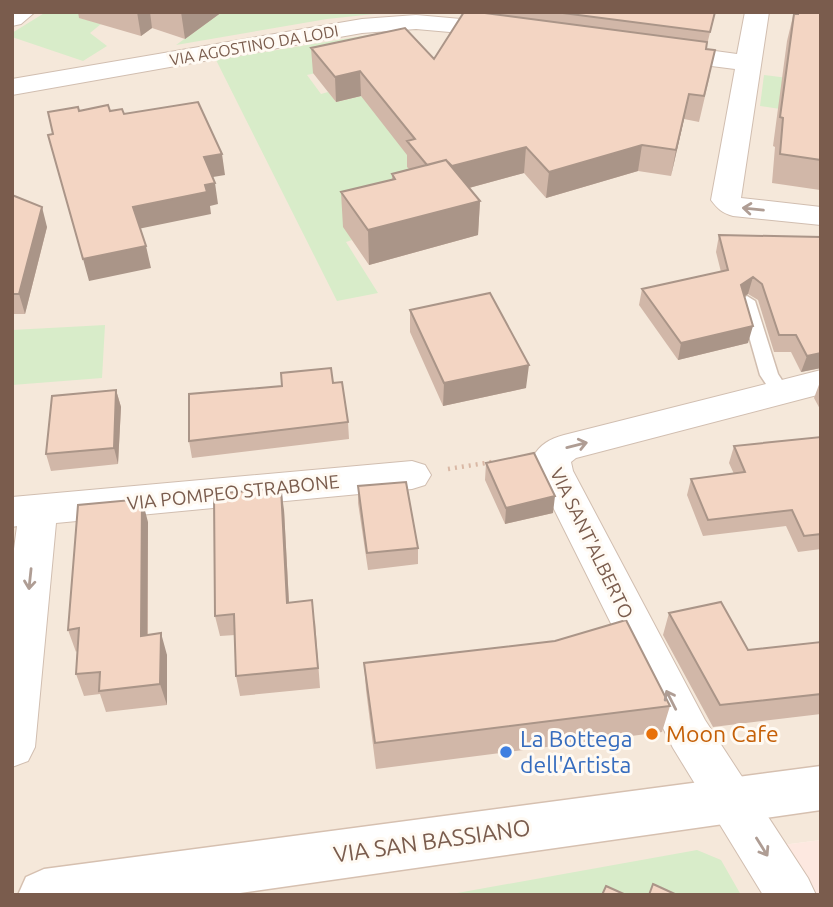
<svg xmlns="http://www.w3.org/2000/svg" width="833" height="907" font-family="Ubuntu,sans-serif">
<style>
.residential{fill:#f5e8da}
.commercial{fill:#fde8e0}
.green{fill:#d8ecc9}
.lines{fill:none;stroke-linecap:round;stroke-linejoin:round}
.lane-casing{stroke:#d1beb0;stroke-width:3}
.street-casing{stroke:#d1beb0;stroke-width:2}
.secondary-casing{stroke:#d6c0b0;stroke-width:3}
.path{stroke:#d9b8a5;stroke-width:4.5;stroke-dasharray:2 5;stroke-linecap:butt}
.lane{fill:#fff;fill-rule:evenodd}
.street{fill:#fff;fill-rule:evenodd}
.secondary{fill:#fff;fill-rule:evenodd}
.wall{fill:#d1b7a8}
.shaded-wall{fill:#aa9588}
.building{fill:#f3d5c3;stroke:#aa9588;stroke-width:2}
.oneway{stroke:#af9d94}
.food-dot{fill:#e8710a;stroke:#fffaf3;stroke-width:2.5}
.shop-dot{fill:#3f7fe0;stroke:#fffaf3;stroke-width:2.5}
.labels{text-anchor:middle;stroke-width:6;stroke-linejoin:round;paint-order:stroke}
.far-street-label{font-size:16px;fill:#7a5c4d;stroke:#fffaf3}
.street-label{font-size:19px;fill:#7a5c4d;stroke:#fffaf3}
.near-food-label{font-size:23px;fill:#c56008;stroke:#fffaf3;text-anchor:start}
.near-shop-label{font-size:23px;fill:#366cbe;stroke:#fffaf3;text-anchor:start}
.near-street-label{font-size:23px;fill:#7a5c4d;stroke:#fffaf3}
</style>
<rect width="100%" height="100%" fill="#fdf6ec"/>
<!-- residential -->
<path class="residential" d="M12 12H821V840L767 847 796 895H12Z"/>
<!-- commercial -->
<path class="commercial" d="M821 840V895H796L767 847Z"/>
<!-- green -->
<path class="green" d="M46 12H88L80 18 101 24 90 33 107 46 83 61 12 37V33Z
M222 12H393L327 19 176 45Z
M387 32 405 52 307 75 321 94 328 92 336 102 383 91 432 198 344 227 352 240 346 242 378 293 337 301 216 60Z
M764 75 821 82V115L760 106Z
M105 325 102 378 12 385V330Z
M697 850 721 860 741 895H446Z"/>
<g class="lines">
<!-- lane casing -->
<g class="lane-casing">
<path id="lane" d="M747 296 755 301 778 374 791 394 788 399H776L760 375 739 301Z"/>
</g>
<!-- street casing -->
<g class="street-casing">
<path id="street" d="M12 12H35L21 24 12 26Z
M745 12H769L741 198 821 207V225L733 216C722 213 718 209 711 200L735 69 664 60 655 57 651 52 655 47 664 44 737 54Z
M416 15 506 23 515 25 518 30 515 35 506 37 416 29 362 33 12 95V79L362 19Z
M821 370V394L576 458 571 462 573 471 705 720 808 878 816 895H763L673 748 535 471 533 457C540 444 550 439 564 435Z
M412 461 425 465 431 475 425 485 412 489 56 523 35 747 28 761 12 767V564L17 526 12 527V497Z"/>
</g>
<!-- secondary casing -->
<g class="secondary-casing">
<path id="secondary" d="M821 766V810L226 895H18L26 877 44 869Z"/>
</g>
<!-- path -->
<path class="path" d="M448 469 492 462"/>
<!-- lane -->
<use href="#lane" class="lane"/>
<!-- street -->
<use href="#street" class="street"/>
<!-- secondary -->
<use href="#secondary" class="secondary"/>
</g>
<!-- wall -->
<path class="wall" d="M78 12H222L185 39 152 28 141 36 79 18Z
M464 12H715L706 49 710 75 699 122 684 119 671 176 638 171 546 198 524 173 469 188 480 201 478 235 369 265 343 227 341 192 392 180V174L409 169 407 167V155L361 96 336 102 313 73 311 48 434 59Z
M794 12H821L820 190 772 183 775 147 773 146 787 41Z
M12 195 47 227 25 314H12Z
M719 235 821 237V368L801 372 791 352H774L758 300 748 294 744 297 748 343 678 360 639 305 642 289 721 272 716 252Z
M410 310 526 388 443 406 410 332Z
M820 382H821V411L814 398Z
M333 383 348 422 349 439 192 458 189 441 282 386Z
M116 390 121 407 118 464 51 471 46 454Z
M821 437V549L798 552 786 526 703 536 687 495 691 479 734 474 729 463 734 446Z
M486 463 553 513 505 524 485 480Z
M358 486 418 548V564L368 570 358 503Z
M284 510 289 602 315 621 320 688 240 696 236 676 235 635 220 636 215 616Z
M148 522V635L167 655V705L106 712 100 694 84 696 76 674 77 651 76 652 68 630Z
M669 613 748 650 821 642V714L713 727 663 635Z
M364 663 670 706 662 732 376 769 366 690Z"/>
<!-- shaded-wall -->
<path class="shaded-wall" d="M137 12H150L152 28 141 36Z
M181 12H222L185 39Z
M360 71 361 96 336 102 335 77Z
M689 94 684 119 671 176 676 150Z
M642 145 638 171 546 198 549 172Z
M526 147 524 173 432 198V171Z
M222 154 225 175 207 178 204 157Z
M215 183 218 204 210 206 211 214 138 229 133 207 205 185Z
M480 201 478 235 369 265 368 230Z
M42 207 47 227 25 314 19 294Z
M146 246 151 268 89 281 83 259Z
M753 277 748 294 736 302 741 285Z
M753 326 748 343 678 360 681 343Z
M821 353V368L801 372 807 356Z
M529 365 526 388 443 406 444 383Z
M116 390 121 407 118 464 114 448Z
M281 488 284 510 290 623 287 603Z
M555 496 553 513 505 524 506 508Z
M142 499 148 522 147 657 141 636Z
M161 633 167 655V705L160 684Z"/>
<!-- building -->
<path class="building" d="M464 12H477L707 42 706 49 715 50 704 96 689 94 676 150 642 145 549 172 526 147 452 166 446 160 427 165 407 141 415 139 360 71 335 77 311 48 405 28 434 59Z
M555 12H715L710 32Z
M798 12H821V160L780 154 783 118 780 117 794 14H798Z
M198 102 222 154 204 157 215 183 205 185 207 192 133 207 146 246 83 259 48 135 53 134 48 112 78 107 79 111 108 105 110 111 122 109 124 114Z
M446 160 480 201 368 230 341 192 395 179 392 174Z
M12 195 42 207 19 294H12Z
M719 235 821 237V353L807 356 796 335H779L762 284 753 277 741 285 753 326 681 343 642 289 728 270Z
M490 293 529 365 444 383 410 310Z
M331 368 333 383 342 382 348 422 189 441V394L282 386 281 373Z
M116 390 114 448 46 454 52 396Z
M821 437V534L804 536 792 510 708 520 691 479 745 472 734 446Z
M534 453 555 496 506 508 486 463Z
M406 482 418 548 367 553 358 486Z
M281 488 287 603 312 600 318 668 236 676 234 614 215 616 214 494Z
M142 499 141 636 161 633 160 684 99 691 100 672 76 674 79 628 68 630 78 505Z
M721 602 748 650 821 642V694L720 705 669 613Z
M626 620 670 706 375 743 364 663 555 641Z
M653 884 677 895H649Z
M606 886 626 895H602Z"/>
<!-- one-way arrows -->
<defs><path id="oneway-shaft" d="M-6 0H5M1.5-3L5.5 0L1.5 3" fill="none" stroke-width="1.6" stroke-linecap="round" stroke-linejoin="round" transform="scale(1.75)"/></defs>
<g class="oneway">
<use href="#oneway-shaft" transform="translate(753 209) rotate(-174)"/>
<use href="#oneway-shaft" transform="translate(577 445) rotate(-14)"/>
<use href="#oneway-shaft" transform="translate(30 579) rotate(96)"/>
<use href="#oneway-shaft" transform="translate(671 700) rotate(-117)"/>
<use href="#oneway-shaft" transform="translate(762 847) rotate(58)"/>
</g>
<!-- markers -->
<circle class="food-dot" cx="652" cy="734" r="7"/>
<circle class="shop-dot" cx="506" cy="752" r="7"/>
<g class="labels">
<!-- far-street labels -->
<g class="far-street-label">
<text transform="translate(254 45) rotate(-10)" y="6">VIA AGOSTINO DA LODI</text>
</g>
<!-- street labels -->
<g class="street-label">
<text transform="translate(233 492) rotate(-6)" y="7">VIA POMPEO STRABONE</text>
<text transform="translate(592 543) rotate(64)" y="7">VIA SANT'ALBERTO</text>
</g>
<!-- near-food labels -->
<g class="near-food-label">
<text x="666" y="742">Moon Cafe</text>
</g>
<!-- near-shop labels -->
<g class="near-shop-label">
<text x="520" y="747">La Bottega<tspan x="520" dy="26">dell'Artista</tspan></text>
</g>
<!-- near-street labels -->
<g class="near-street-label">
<text transform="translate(432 841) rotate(-8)" y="8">VIA SAN BASSIANO</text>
</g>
</g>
<!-- border -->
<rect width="833" height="907" fill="none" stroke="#7a5c4d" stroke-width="28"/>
</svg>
